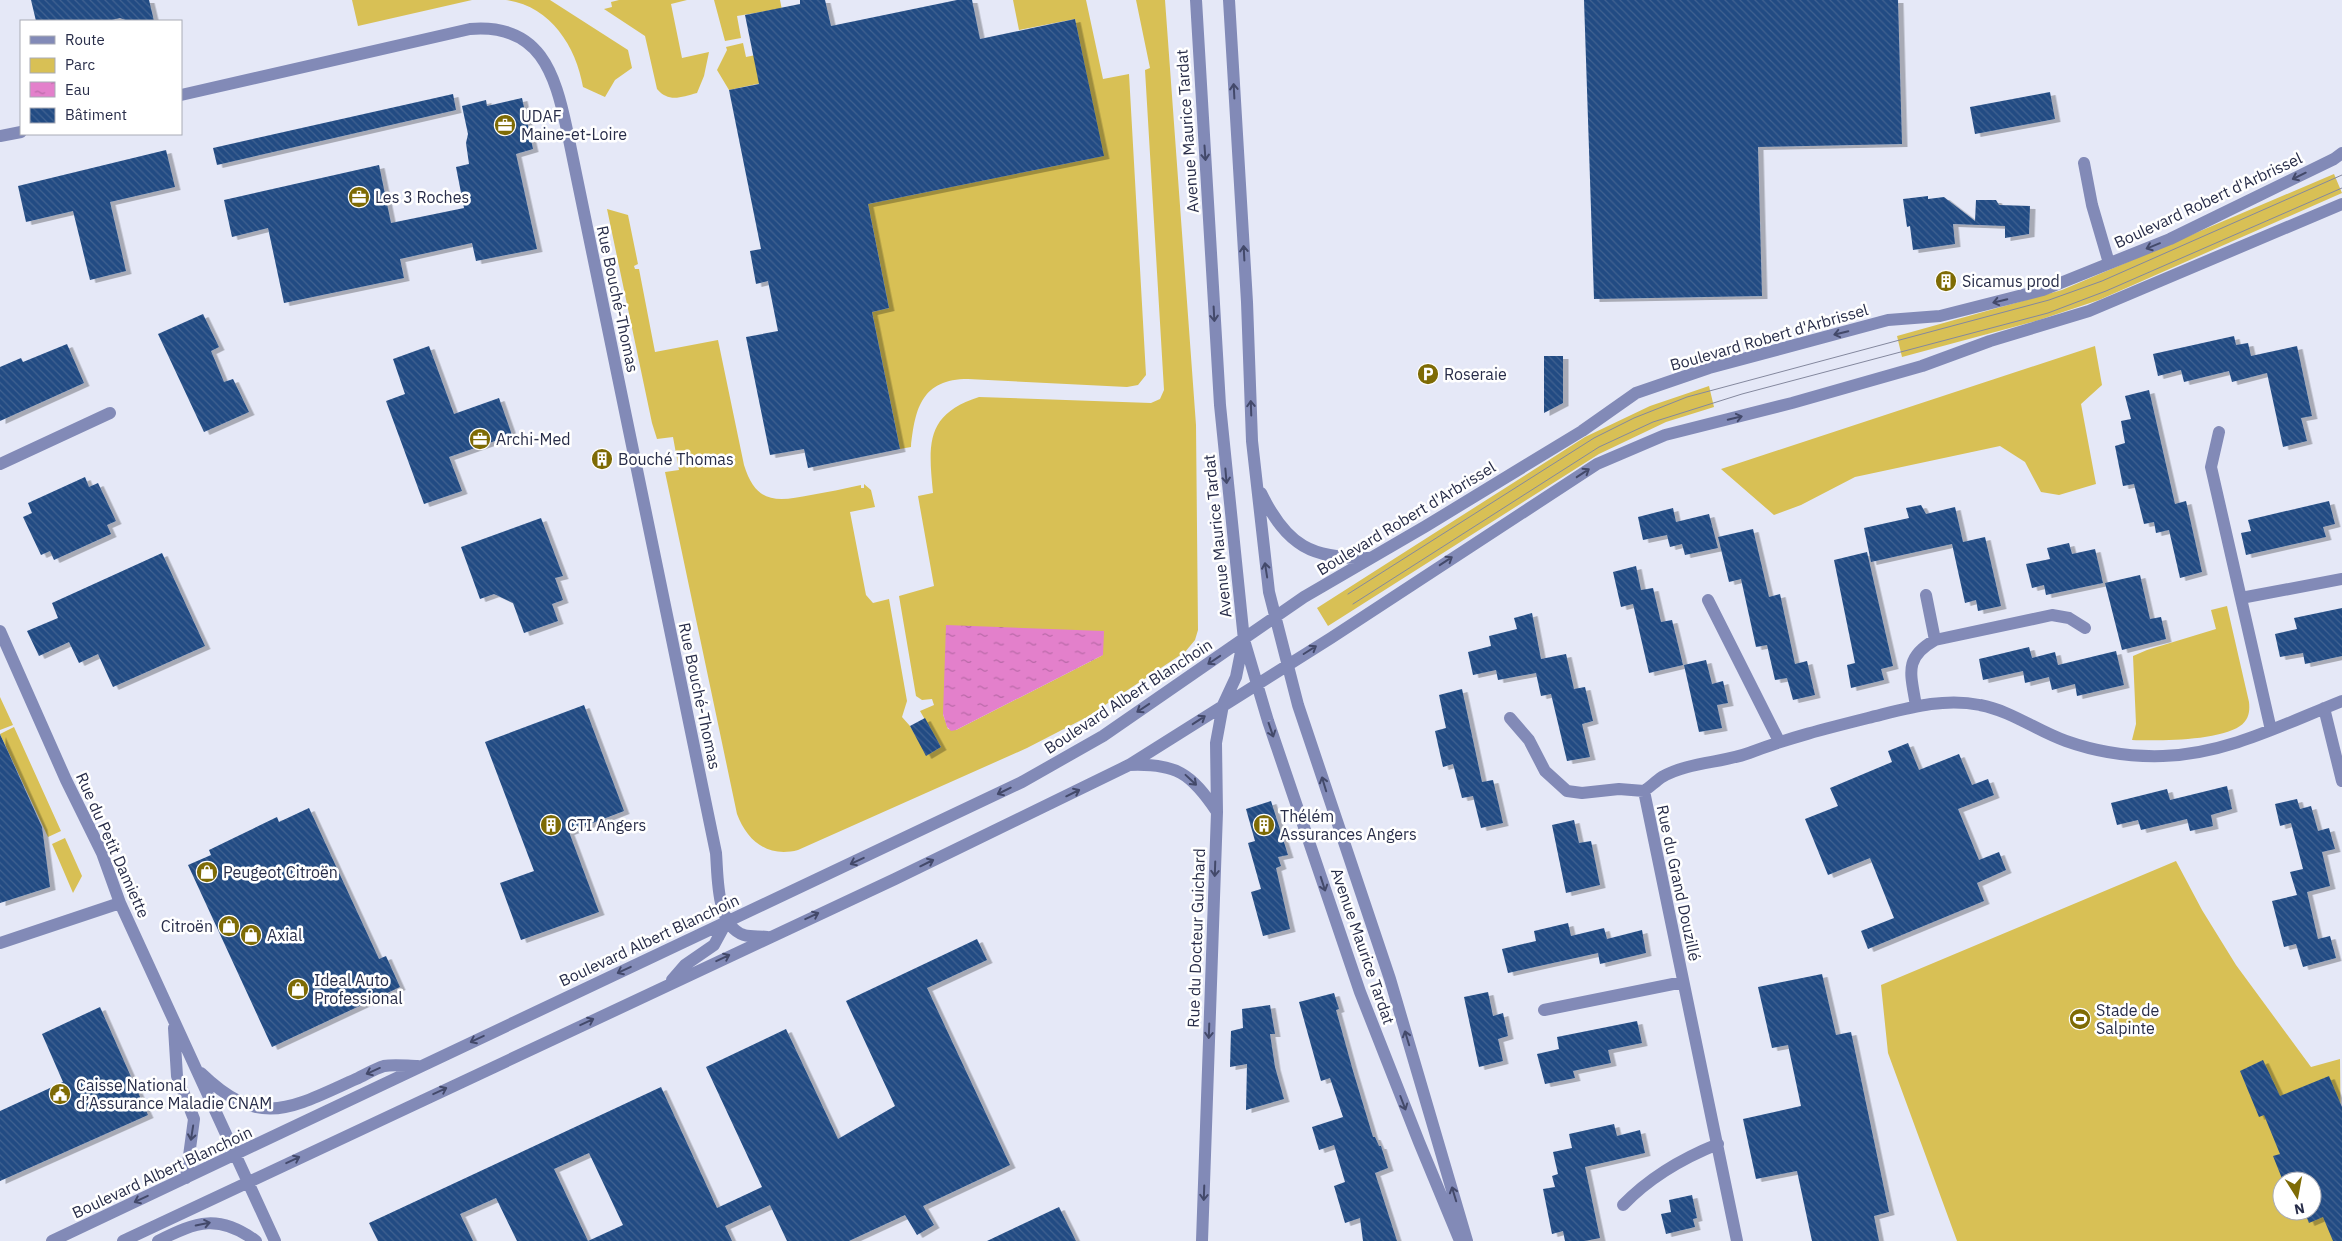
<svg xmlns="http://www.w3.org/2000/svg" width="2342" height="1241" font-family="'IBM Plex Sans',sans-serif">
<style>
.green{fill:#d8c055;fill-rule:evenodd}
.water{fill:url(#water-ripples)}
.building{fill:url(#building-back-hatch);filter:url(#shadow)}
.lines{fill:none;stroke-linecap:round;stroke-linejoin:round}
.minor{stroke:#828ab7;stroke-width:12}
.tram{stroke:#84889e;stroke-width:1}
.oneway{stroke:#43496a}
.labels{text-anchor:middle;stroke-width:5;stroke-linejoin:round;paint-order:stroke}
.poi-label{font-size:16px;fill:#282d49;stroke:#fff;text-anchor:start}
.street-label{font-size:16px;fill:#282d49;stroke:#fff}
</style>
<defs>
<pattern id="water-ripples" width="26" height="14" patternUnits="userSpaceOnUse" patternTransform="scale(1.25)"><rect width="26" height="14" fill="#e380cb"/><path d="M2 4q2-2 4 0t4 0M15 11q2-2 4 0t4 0" fill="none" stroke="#b869a7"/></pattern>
<pattern id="building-back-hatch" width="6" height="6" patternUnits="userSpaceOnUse" patternTransform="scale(1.25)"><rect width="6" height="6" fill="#224b83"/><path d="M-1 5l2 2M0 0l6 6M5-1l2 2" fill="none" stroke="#416291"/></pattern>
<filter id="shadow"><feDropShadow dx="5.5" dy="3" stdDeviation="0" flood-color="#0004"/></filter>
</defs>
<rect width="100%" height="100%" fill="#e5e8f7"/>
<!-- green -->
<path class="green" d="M352 0H472L358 26Z
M506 0H550L628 50 632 68 615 80 605 97 583 87C576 46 550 6 506 0Z
M619 0H687L671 4 682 58 709 52 704 76 697 93C681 97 669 103 657 89L645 36 604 9 612 7 611 2Z
M714 0H780L795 76 729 90 717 70 727 50 726 47 743 43 746 57 780 50 773 10 737 16 741 38 725 41Z
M1013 0H1086L1103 79 1129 74 1146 375 1138 385 1127 387 968 379C922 379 915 408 911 447L900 449 872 312 889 308 868 204 1103 156 1075 19 1019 30Z
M1136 0H1165L1196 425 1198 630 1195 640 1185 652 1087 717 1027 748 798 850C768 858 747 841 737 814L665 472 679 470 673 437 657 439 652 423 607 209 628 215 638 264 634 266 635 269H639L655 352 718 340 744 465C756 504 776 502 811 495 827 492 844 489 861 485V488H864V484L871 490 875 507 850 512 866 595 873 603 889 599 907 701 902 717 910 726 927 755 941 747 920 711 934 705 932 699 922 700 916 696 899 596 934 586 918 496 933 493C928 443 926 414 979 397L1151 403 1160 399 1164 390 1145 70 1150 68ZM1103 655 956 730 948 729 943 714Z
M2334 174 2342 193 2099 300 2036 321 1902 357 1897 336 2062 290Z
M2095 346 2102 385 2081 404 2096 484 2059 495 2041 492 2025 462 2000 446 1855 477 1801 505 1774 515 1721 469Z
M1709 386 1714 407 1666 422 1599 454 1328 626 1317 608 1585 437 1650 406Z
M2227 606 2249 702C2250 711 2249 720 2240 726 2218 741 2158 741 2132 740L2136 724 2133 656 2147 650 2216 629 2211 610Z
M0 697 13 725 0 730Z
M14 727 61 831 48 837 0 734Z
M65 838 82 876 73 893 52 844Z
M2176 861 2202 910 2236 965 2311 1067 2340 1059 2342 1241H1957L1888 1053 1881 985ZM2282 1181H2312V1211H2282Z"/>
<!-- water -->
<path class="water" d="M946 625 1104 631 1103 655 956 730 951 731 947 727 943 714Z"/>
<!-- building -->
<path class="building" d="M31 0H149L154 21H128L120 18 108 21H36Z
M800 0H825L831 26 957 0H972L980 39 1075 19 1104 156 868 204 889 308 872 312 900 449 808 468 804 449 770 455 746 337 778 331 768 281 756 284 750 251 761 249 729 90 759 84 745 15 800 4Z
M1584 0H1898L1902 144 1758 147 1762 296 1594 299Z
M2050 92 2055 119 1975 134 1970 107Z
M453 94 456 110 217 165 213 148Z
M522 98 533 149 516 154 537 249 476 261 472 243 400 259 404 278 284 303 268 228 232 237 224 200 379 165 391 223 464 208 456 167 469 164 466 143 468 134 462 106 486 100 487 106Z
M166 150 175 187 110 202 126 271 90 280 73 211 26 222 18 186Z
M1928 196V199L1944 197 1975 221 1976 200H1996L1999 205 2030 206 2029 234 2005 238V226L1953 224 1955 244 1913 250 1910 226 1907 227 1903 199Z
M203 314 219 347 211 351 224 382 233 379 249 412 204 432 158 334Z
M2234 336 2236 345 2248 343 2251 356 2297 346 2312 416 2301 418 2307 441 2283 447 2267 373 2232 382 2229 371 2184 382 2181 370 2158 376 2153 354Z
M67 344 84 383 0 421V367L21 358 23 362Z
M429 346 454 414 499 398 512 435 449 457 462 491 424 504 386 401 405 394 393 359Z
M1544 356H1563V403L1544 413Z
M2149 390 2175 504 2186 501 2202 572 2180 578 2169 530 2156 533 2154 522 2144 524 2134 484 2123 486 2115 446 2125 443 2121 421 2131 419 2125 396Z
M85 477 89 487 98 483 116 521 107 525 111 534 54 560 50 551 41 555 23 517 32 513 28 503Z
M2329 501 2335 524 2323 527 2326 537 2246 555 2241 533 2251 531 2248 520Z
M1921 505 1926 514 1955 507 1963 542 1985 537 2001 606 1978 611 1976 600 1965 603 1952 544 1871 562 1864 528 1909 518 1906 508Z
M1673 508 1676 522 1709 514 1718 548 1685 555 1682 544 1670 547 1667 535 1643 540 1638 517Z
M541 518 563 576 555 578 563 600 552 604 558 621 524 633 513 603 494 594 480 599 461 547Z
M1753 529 1769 597 1780 594 1795 664 1807 661 1815 695 1793 700 1787 678 1775 680 1767 645 1756 647 1741 579 1729 582 1718 537Z
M2069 543 2072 554 2095 549 2103 583 2046 595 2044 585 2032 588 2026 564 2050 559 2047 548Z
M1867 552 1893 666 1881 669 1884 680 1851 688 1847 665 1855 663 1834 560Z
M162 553 205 646 113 687 98 654 79 663 69 642 39 656 27 631 58 618 52 603Z
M1636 566 1641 590 1653 588 1661 622 1672 620 1683 665 1649 673 1633 604 1621 607 1613 572Z
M2140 575 2150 619 2161 617 2166 639 2122 650 2105 583Z
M2342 608V656L2305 664 2303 653 2280 657 2275 634 2297 629 2294 618Z
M1532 613 1541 659 1566 654 1574 689 1585 687 1593 721 1582 724 1590 757 1567 761 1551 694 1541 696 1536 673 1498 680 1496 670 1473 675 1468 652 1491 646 1489 636 1517 629 1514 618Z
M2029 647 2032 658 2055 652 2058 665 2116 651 2124 685 2077 696 2075 684 2052 690 2049 677 2025 683 2023 671 1983 680 1979 659Z
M1706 660 1712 684 1723 681 1728 703 1717 705 1722 728 1699 732 1684 665Z
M1462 689 1482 782 1493 780 1503 823 1481 828 1473 796 1462 798 1453 764 1443 767 1435 731 1446 728 1439 695Z
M584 705 624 811 569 832 599 912 521 940 500 883 534 871 485 742Z
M925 718 941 747 926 756 910 726Z
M0 734 42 827 50 887 0 903Z
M1908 743 1919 770 1959 754 1972 785 1988 779 1994 795 1958 809 1979 860 1999 852 2006 870 1977 883 1984 901 1868 949 1861 931 1894 918 1870 858 1828 875 1805 819 1838 806 1830 788 1892 762 1888 751Z
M2227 786 2232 809 2211 815 2213 826 2190 831 2187 819 2141 830 2138 820 2117 825 2111 803 2167 789 2170 800Z
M2297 799 2300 809 2311 806 2318 831 2329 828 2335 849 2322 852 2330 886 2307 892 2318 939 2330 936 2336 958 2303 967 2296 944 2284 947 2272 901 2297 895 2290 872 2303 869 2291 823 2280 826 2275 804Z
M1271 801 1288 855 1278 857 1281 866 1276 868 1290 929 1263 936 1251 892 1261 889 1248 843 1255 841 1246 809Z
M309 808 379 959 386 956 400 987 272 1047 188 865 211 855 209 850 277 817 279 822Z
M1574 820 1579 843 1591 841 1600 885 1566 893 1552 825Z
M1568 923 1571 936 1604 928 1607 939 1642 930 1646 953 1600 964 1598 953 1508 973 1502 949 1536 941 1534 931Z
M977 939 987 960 927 988 1010 1165 923 1206 934 1225 917 1235 905 1215 849 1241H787L770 1205 725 1226 732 1241H588L623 1225 589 1153 554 1169 588 1241H517L496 1198 460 1214 473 1241H378L369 1223 661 1087 717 1208 762 1187 706 1067 786 1029 838 1139 895 1106 846 1001Z
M1822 974 1836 1035 1851 1032 1889 1212 1874 1216 1879 1241H1812L1797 1171 1756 1179 1743 1119 1801 1106 1788 1045 1772 1048 1758 987Z
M1488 992 1493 1016 1503 1013 1508 1036 1498 1039 1503 1061 1479 1067 1464 997Z
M1334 993 1339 1009 1336 1010 1353 1071 1373 1137H1375L1379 1146H1381L1388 1168 1375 1173 1397 1241H1363L1360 1218 1345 1223 1334 1186 1345 1182 1334 1145 1319 1150 1312 1127 1343 1117 1330 1078 1321 1081 1299 1002Z
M1270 1005 1275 1034H1270L1275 1067 1284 1099 1246 1110 1247 1064 1230 1067 1231 1031 1243 1028 1242 1009Z
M100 1007 148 1115 0 1181V1111L63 1082 42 1034Z
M1637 1021 1642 1043 1608 1050 1611 1063 1573 1071 1575 1078 1545 1084 1537 1054 1559 1049 1557 1037Z
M2263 1060 2280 1096 2329 1076 2342 1107V1241H2333L2323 1217 2309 1223 2304 1211H2312V1181H2283L2273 1156 2280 1154 2264 1115 2259 1117 2240 1071Z
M1614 1124 1617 1136 1640 1130 1645 1153 1585 1167 1600 1238 1585 1241H1565L1563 1231 1552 1234 1543 1189 1555 1187 1552 1176 1558 1174 1553 1152 1572 1148 1569 1134Z
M1692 1195 1697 1218 1693 1219 1695 1227 1666 1234 1661 1214 1671 1212 1669 1200Z
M1059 1207 1076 1241H987Z"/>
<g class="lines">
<!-- minor -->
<path class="minor" d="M1196 0 1220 405 1244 640 1268 721 1360 992 1419 1142 1460 1241
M1229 0 1247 302 1252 441 1269 592 1298 705 1390 979 1467 1241
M181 95 470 29C540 23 555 73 567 130L716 853C718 877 716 926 744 935 751 937 760 936 767 937
M0 136 21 132
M2084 163 2092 205 2109 263
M2219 432 2211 467 2271 730
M0 464 110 413
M1261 493C1287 546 1311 559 1370 558
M1926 595 1935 640
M2241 598 2342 579
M1708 600 1779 741
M0 631 66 780 102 853 120 903 275 1241
M1916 706C1911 674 1903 658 1935 640L2052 615 2069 618 2085 628
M2324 708 2342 781
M1510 718 1529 740 1545 771 1567 791 1582 793 1619 789 1644 791
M1129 765C1176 763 1191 773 1217 812
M0 943 120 903
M672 980 685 965 714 945 727 921
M1544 1010 1683 982
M174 1028 177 1076 194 1119 186 1178
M201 1073C260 1130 291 1108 356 1079 365 1075 374 1069 384 1066 394 1064 408 1066 418 1066
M1623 1205C1649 1178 1683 1158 1718 1144
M52 1241 1022 782 1103 736 1304 597 1426 526 1582 431 1636 393 1709 368 1888 320 1940 316 2043 290 2170 239 2334 159 2342 153
M123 1241 895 879 1129 765 1331 638 1597 464 1665 435 1792 403 1922 366 1990 341 2089 311 2342 204
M158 1241C197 1221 219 1214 256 1241
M1202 1241 1217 812 1216 743 1223 705 1236 677 1243 642
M1737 1241 1644 791C1650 787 1656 781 1662 777 1688 762 1722 763 1749 753 1788 738 1828 728 1868 718 1905 709 1942 697 1980 705 2012 711 2037 731 2066 741 2097 752 2131 757 2163 756 2227 754 2284 724 2342 701"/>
<!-- tram -->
<path class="tram" d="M1348 594 1594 438 1634 418 1687 397 2049 300 2102 281 2342 175
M1353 604 1599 447 1653 422 1742 394 2048 313 2106 291 2342 188"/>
</g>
<!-- one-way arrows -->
<defs><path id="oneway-shaft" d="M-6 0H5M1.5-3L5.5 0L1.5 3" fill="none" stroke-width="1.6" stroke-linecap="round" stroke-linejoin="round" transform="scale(1.25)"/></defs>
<g class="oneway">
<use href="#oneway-shaft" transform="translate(1234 91) rotate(-93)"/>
<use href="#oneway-shaft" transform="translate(1205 153) rotate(86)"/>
<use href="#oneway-shaft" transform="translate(2299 176) rotate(154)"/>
<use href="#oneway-shaft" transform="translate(2153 246) rotate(158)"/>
<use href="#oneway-shaft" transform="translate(1244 253) rotate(-93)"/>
<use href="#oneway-shaft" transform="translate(2000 301) rotate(166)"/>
<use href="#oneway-shaft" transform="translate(1214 314) rotate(87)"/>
<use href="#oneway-shaft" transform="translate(1841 333) rotate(166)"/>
<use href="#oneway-shaft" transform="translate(1251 408) rotate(-92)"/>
<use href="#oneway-shaft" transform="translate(1735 418) rotate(-14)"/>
<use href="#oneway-shaft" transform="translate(1583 473) rotate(-33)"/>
<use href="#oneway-shaft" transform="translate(1226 476) rotate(85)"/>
<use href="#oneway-shaft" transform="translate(1446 561) rotate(-33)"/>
<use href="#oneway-shaft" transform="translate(1266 570) rotate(-99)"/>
<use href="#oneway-shaft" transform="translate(1310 650) rotate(-32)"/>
<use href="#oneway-shaft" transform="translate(1214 660) rotate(146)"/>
<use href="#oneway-shaft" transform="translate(1143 708) rotate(146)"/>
<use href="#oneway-shaft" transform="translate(1199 720) rotate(-33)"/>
<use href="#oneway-shaft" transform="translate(1271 730) rotate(71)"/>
<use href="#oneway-shaft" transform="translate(1191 780) rotate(43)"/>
<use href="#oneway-shaft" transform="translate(1324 784) rotate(-107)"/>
<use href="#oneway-shaft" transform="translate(1004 791) rotate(154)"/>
<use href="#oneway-shaft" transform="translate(1073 793) rotate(-26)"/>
<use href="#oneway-shaft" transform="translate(857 861) rotate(155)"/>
<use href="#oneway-shaft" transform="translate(927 863) rotate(-26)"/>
<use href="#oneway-shaft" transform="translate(1215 869) rotate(92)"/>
<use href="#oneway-shaft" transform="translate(1323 884) rotate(72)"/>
<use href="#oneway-shaft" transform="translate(812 916) rotate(-25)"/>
<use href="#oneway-shaft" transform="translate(723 958) rotate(-25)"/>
<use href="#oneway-shaft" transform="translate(624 970) rotate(155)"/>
<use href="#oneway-shaft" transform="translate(587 1022) rotate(-25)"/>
<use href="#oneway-shaft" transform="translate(1209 1031) rotate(92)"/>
<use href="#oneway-shaft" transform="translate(1407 1038) rotate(-107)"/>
<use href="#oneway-shaft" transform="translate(477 1039) rotate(155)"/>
<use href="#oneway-shaft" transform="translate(373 1071) rotate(156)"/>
<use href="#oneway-shaft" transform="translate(440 1091) rotate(-25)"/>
<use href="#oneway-shaft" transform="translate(1403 1103) rotate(69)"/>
<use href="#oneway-shaft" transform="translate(192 1133) rotate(99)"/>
<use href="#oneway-shaft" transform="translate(293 1160) rotate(-25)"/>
<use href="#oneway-shaft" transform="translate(1204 1193) rotate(92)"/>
<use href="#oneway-shaft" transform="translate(1454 1194) rotate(-107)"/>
<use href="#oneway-shaft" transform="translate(141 1199) rotate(155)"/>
<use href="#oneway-shaft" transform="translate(203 1224) rotate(-12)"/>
</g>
<!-- icons -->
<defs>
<g id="office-disc" transform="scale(1.125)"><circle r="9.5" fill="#7e6b05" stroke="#fff"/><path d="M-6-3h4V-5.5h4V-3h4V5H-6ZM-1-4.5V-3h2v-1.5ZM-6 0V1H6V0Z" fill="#fff"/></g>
<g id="building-disc" transform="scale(1.125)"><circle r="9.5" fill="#7e6b05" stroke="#fff"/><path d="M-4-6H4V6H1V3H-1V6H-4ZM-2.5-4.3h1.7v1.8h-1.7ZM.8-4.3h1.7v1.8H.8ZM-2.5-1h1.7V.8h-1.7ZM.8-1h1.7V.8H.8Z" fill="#fff"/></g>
<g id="parking-disc" transform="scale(1.125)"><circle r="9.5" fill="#7e6b05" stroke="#fff"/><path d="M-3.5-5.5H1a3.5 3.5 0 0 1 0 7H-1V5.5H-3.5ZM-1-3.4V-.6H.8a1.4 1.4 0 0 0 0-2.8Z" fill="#fff"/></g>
<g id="shop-disc" transform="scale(1.125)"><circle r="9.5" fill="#7e6b05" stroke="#fff"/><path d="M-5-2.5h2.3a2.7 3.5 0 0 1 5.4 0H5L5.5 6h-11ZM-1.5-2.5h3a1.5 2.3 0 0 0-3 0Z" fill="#fff"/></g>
<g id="stadium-disc" transform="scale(1.125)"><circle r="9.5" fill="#7e6b05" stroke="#fff"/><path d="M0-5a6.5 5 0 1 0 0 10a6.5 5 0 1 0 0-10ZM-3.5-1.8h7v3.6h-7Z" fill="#fff"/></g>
<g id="civic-disc" transform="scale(1.125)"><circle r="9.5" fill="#7e6b05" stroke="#fff"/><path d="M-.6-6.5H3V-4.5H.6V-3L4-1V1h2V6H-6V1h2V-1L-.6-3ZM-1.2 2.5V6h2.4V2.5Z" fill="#fff"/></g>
</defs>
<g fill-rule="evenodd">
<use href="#office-disc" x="505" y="125"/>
<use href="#office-disc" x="359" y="197"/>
<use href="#building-disc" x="1946" y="281"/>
<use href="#parking-disc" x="1428" y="374"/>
<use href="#office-disc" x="480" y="439"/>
<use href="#building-disc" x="602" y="459"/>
<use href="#building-disc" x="551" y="825"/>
<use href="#building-disc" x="1264" y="825"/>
<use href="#shop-disc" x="207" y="872"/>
<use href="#shop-disc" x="229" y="926"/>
<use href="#shop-disc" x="251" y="935"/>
<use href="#shop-disc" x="298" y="989"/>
<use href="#stadium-disc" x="2080" y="1019"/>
<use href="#civic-disc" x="60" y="1094"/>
</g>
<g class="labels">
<!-- poi labels -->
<g class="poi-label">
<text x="521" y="122">UDAF<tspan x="521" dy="18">Maine-et-Loire</tspan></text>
<text x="375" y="203">Les 3 Roches</text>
<text x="1962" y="287">Sicamus prod</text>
<text x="1444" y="380">Roseraie</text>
<text x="496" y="445">Archi-Med</text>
<text x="618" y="465">Bouché Thomas</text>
<text x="1280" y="822">Thélém<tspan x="1280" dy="18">Assurances Angers</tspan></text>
<text x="567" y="831">CTI Angers</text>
<text x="223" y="878">Peugeot Citroën</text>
<text x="213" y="932" text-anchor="end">Citroën</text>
<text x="267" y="941">Axial</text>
<text x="314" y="986">Ideal Auto<tspan x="314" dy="18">Professional</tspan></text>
<text x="2096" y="1016">Stade de<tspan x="2096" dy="18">Salpinte</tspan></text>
<text x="76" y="1091">Caisse National<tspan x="76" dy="18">d’Assurance Maladie CNAM</tspan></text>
</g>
<!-- street labels -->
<g class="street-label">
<text transform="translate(1187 131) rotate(-94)" y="6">Avenue Maurice Tardat</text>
<text transform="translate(2208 200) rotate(-25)" y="6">Boulevard Robert d'Arbrissel</text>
<text transform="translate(618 299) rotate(78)" y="6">Rue Bouché-Thomas</text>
<text transform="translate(1769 337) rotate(-16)" y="6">Boulevard Robert d'Arbrissel</text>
<text transform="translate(1406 518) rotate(-31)" y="6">Boulevard Robert d'Arbrissel</text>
<text transform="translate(1217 536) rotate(-96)" y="6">Avenue Maurice Tardat</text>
<text transform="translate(700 696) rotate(78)" y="6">Rue Bouché-Thomas</text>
<text transform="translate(1128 696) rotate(-33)" y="6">Boulevard Albert Blanchoin</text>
<text transform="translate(113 845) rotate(66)" y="6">Rue du Petit Damiette</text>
<text transform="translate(1679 883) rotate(78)" y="6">Rue du Grand Douzillé</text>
<text transform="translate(1196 938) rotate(-88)" y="6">Rue du Docteur Guichard</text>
<text transform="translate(649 940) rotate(-25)" y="6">Boulevard Albert Blanchoin</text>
<text transform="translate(1363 946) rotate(71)" y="6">Avenue Maurice Tardat</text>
<text transform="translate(162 1172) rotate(-25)" y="6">Boulevard Albert Blanchoin</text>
</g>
</g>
<!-- legend -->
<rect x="20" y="20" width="162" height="115" fill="#ffffff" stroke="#a9abb6"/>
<rect x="30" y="36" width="25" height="8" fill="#828ab7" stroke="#a9abb6"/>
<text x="65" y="45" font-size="15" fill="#282d49">Route</text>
<rect x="30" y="58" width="25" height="15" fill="#d8c055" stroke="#a9abb6"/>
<text x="65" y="70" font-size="15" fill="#282d49">Parc</text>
<rect x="30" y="82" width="25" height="15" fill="url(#water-ripples)" stroke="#a9abb6"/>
<text x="65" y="95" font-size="15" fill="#282d49">Eau</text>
<rect x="30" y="108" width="25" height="15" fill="url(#building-back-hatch)" stroke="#a9abb6"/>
<text x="65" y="120" font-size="15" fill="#282d49">Bâtiment</text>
<!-- north arrow -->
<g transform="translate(2297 1196) rotate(169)"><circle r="24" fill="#ffffff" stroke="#a9abb6"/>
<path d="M0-4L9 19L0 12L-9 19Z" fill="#7e6b05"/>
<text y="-8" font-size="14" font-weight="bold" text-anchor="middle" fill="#282d49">N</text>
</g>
</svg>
